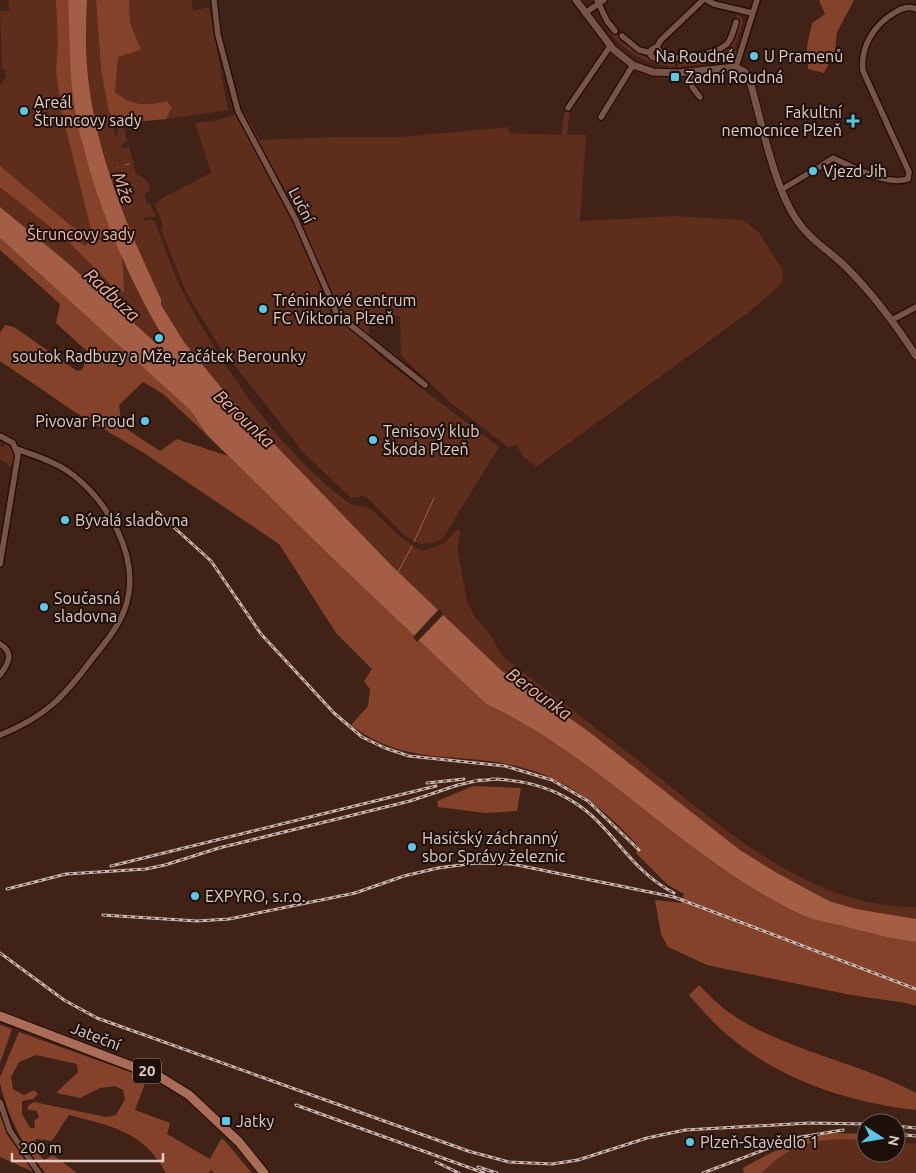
<svg xmlns="http://www.w3.org/2000/svg" width="916" height="1173" font-family="Ubuntu,sans-serif">
<style>
.green{fill:#5f2d1b}
.forest{fill:#85422a;fill-rule:evenodd}
.water{fill:#a45e45}
.pier{fill:#402217}
.lines{fill:none;stroke-linecap:round;stroke-linejoin:round}
.stream{stroke:#a45e45;stroke-width:1}
.minor-casing{stroke:#250a03;stroke-width:8}
.tertiary-casing{stroke:#250a03;stroke-width:9}
.primary-casing{stroke:#250a03;stroke-width:11}
.minor{stroke:#765448;stroke-width:5.5}
.tertiary{stroke:#765448;stroke-width:7}
.primary{stroke:#a96c56;stroke-width:9}
.rail-casing{stroke:#cab5ad;stroke-width:3}
.rail{stroke:#1d100b;stroke-width:1;stroke-dasharray:4;stroke-linecap:butt}
.poi-dot{fill:#5bc7e7;stroke:#1d100b;stroke-width:2}
.labels{text-anchor:middle;stroke-width:4;stroke-linejoin:round;paint-order:stroke}
.shield{fill:#1d100b;stroke:#a6948e;stroke-width:1}
.shield-label{font-size:15px;font-weight:bold;fill:#e1cdc6}
.street-label{font-size:16px;fill:#e1cdc6;stroke:#1d100b}
.poi-label{font-size:16px;fill:#e1cdc6;stroke:#1d100b;text-anchor:start}
.park-label{font-size:16px;fill:#fabca7;stroke:#1d100b}
.water-label{font-size:18px;font-style:italic;fill:#f2b5a0;stroke:#1d100b}
</style>
<rect width="100%" height="100%" fill="#402217"/>
<!-- green -->
<path class="green" d="M8 0H68C70 34 69 70 74 103 85 175 124 273 162 335L163 338 160 343 157 344 69 264 0 207V85L6 77 5 69H2L0 11H9Z
M87 0H96L101 69 116 138 119 125 129 123 124 128 127 140 121 146 124 148 129 146 136 174C143 177 152 182 149 191L144 194 147 204H150L156 217 143 218 144 221 151 219 155 222C164 245 172 270 183 292 222 367 280 452 349 503 355 507 364 504 370 509 389 524 400 541 423 551 430 548 441 546 447 541 451 537 453 532 458 529L461 531 458 543V552L467 601 475 617 490 634 502 656C548 692 594 726 640 762 720 825 808 908 916 907V919L856 909 829 901 777 873 740 850 588 731 502 671 393 567 228 396 184 342 160 305 161 299C124 220 89 138 86 49 86 33 86 16 87 0Z
M129 0H192L193 11 209 7 228 110 166 119 172 108 167 101C146 106 132 106 115 92L118 57 141 50 130 22Z
M736 14 742 17 743 22 734 50 738 52 736 59 707 63 705 56 730 47Z
M610 30 613 33 620 34V41L646 57 649 56 662 62 675 61V67C645 65 627 53 608 31Z
M703 56 705 64 678 67V60Z
M565 111H570L567 135H586L580 221 676 216 743 220 759 233 783 271 782 283 749 312 536 467 523 456 516 445 508 447 451 403 401 356 400 316H369V337C342 312 336 308 324 273L316 276 335 325 349 327 383 359 499 447 443 538 436 542 420 544 404 535 369 499 363 496 351 498 304 453 217 343 186 292 161 229 163 225 155 205 162 198 211 173 195 123 214 121 244 112 260 140 332 137H400L509 127V133L561 135Z
M5 444C15 447 18 460 10 467L0 459V446L3 447Z
M838 1138 866 1140V1153H896V1142L916 1144V1173H762C785 1147 805 1144 838 1138Z"/>
<!-- forest -->
<path class="forest" d="M56 0H68L74 102 84 151 122 256 124 292 117 291 68 241 0 187V166L70 225 80 231 76 238 84 246 101 239 99 234 91 229 63 118 56 72 58 41Z
M96 0H129L130 22 141 50 118 57 115 92C132 106 146 106 167 101L172 108 166 119 136 122 113 117 109 112 101 69Z
M819 0H854L837 32 835 51 824 73 808 69 807 46 812 23 825 14Z
M0 238 190 410 207 435 163 394 143 382 119 405 122 426 160 451 177 439 228 456 329 555 486 704C601 757 686 861 802 915 815 921 831 923 846 927 869 933 892 939 916 942V1006L906 1003 851 995 707 965 668 947 661 934 655 900 681 903 684 894 668 885 636 853 638 846C604 808 567 778 516 766 454 751 407 767 351 725L368 706 370 689 364 681 372 669 336 633 279 544 144 453 75 412 0 361V333L5 325 14 327 77 371 82 370 89 353 56 323 60 304 0 250Z
M473 786 521 788 517 811 486 813 438 807 437 801Z
M699 985C708 993 717 1004 727 1011 779 1049 858 1062 916 1093V1110C853 1103 785 1082 735 1041 717 1028 703 1011 689 995Z
M1 1025 12 1029 0 1063V1026Z
M19 1032 147 1078 135 1110 170 1123 167 1134 210 1159 221 1139 224 1140 252 1173H214L211 1170 208 1173H166C144 1131 110 1126 69 1115L52 1141 36 1139C33 1148 38 1153 44 1160L53 1155 77 1173H45C23 1146 8 1118 0 1083V1077ZM36 1055 77 1064 78 1072 56 1093 80 1098 100 1088 115 1086 123 1090 125 1099 116 1115 106 1117 34 1102 28 1106V1110L37 1111 39 1117 34 1121 35 1128H30L22 1114V1101L33 1099 38 1094 34 1090 24 1095 13 1089 11 1077 19 1062Z
M0 1108 8 1132 36 1173 0 1157Z
M833 1133 866 1134V1140C825 1137 791 1141 762 1173H744L743 1168C773 1151 799 1138 833 1133Z"/>
<!-- water -->
<path class="water" d="M68 0H87C86 16 86 33 86 49 89 138 124 220 161 299V305L184 342 228 396 393 567 502 671 588 731 740 850 777 873 829 901 856 909 916 919V942C892 939 869 933 846 927 831 923 815 921 802 915 686 861 601 757 486 704L329 555 207 435 190 410 0 238V207L69 264 157 344 162 341V335C124 273 85 175 74 103 69 70 70 34 68 0Z"/>
<!-- pier -->
<path class="pier" d="M439 609 444 614 417 642 413 637Z"/>
<g class="lines">
<!-- stream -->
<path class="stream" d="M125 165 129 164
M117 168 118 167
M414 542 434 498
M398 572 412 546"/>
<!-- minor casing -->
<g class="minor-casing">
<path id="minor" d="M214 0 218 35 238 111 296 220 337 314 425 385
M597 0 607 21 615 31
M707 0 714 4 752 13
M585 13 604 0
M622 36 639 50 651 53
M656 48 661 40 703 0
M650 53a5 5 0 1 1 10 0a5 5 0 1 1-10 0Z
M659 56C672 62 716 54 727 44 732 38 734 30 736 22
M736 67 757 0
M691 72 692 87 700 97
M568 108 611 45
M601 117 633 65
M816 169 833 158C853 167 887 186 908 179L909 172 863 71C860 47 874 25 894 13 902 8 908 6 916 9
M781 190 809 173
M892 320 916 307
M0 436 13 443 18 455 0 564
M0 644C15 653 8 664 0 675
M0 735C45 717 64 697 92 659 104 644 117 629 124 611 144 560 107 497 66 470 51 460 33 455 17 449
M0 1102 10 1131 39 1173"/>
</g>
<!-- tertiary casing -->
<g class="tertiary-casing">
<path id="tertiary" d="M576 0 613 49 633 65 653 72 678 73 736 67 745 72 751 85C762 124 774 186 796 219 809 239 828 250 845 266 872 293 896 325 916 356"/>
</g>
<!-- primary casing -->
<g class="primary-casing">
<path id="primary" d="M0 1016 160 1077 189 1095 239 1142 264 1173"/>
</g>
<!-- minor -->
<use href="#minor" class="minor"/>
<!-- tertiary -->
<use href="#tertiary" class="tertiary"/>
<!-- primary -->
<use href="#primary" class="primary"/>
<!-- rail casing -->
<g class="rail-casing">
<path id="rail" d="M157 512 211 561 261 634 334 713 362 737 385 748 409 756 505 766 552 780 588 801 639 850
M492 779C535 780 575 795 604 828 627 853 643 877 674 893
M474 781 499 779
M427 783 464 779
M111 866 436 786
M7 889 66 874 146 869 165 865 219 848 410 801 458 785 480 780
M103 915 197 921 229 919 355 893 404 876 438 868 476 863 512 864 674 897 916 989
M0 953 64 1000 97 1018 468 1151 509 1162 552 1164 578 1160 647 1138 685 1130 810 1123 866 1124
M296 1105 484 1173
M896 1126 916 1128
M896 1134 916 1136
M436 1162 459 1173
M478 1167 497 1173
M703 1173 795 1138 843 1130"/>
</g>
<!-- rail -->
<use href="#rail" class="rail"/>
</g>
<!-- markers -->
<g class="poi-dot">
<circle cx="754" cy="56" r="5"/>
<rect x="670" y="72" width="10" height="10" rx="2.5"/>
<circle cx="24" cy="111" r="5"/>
<path d="M850.5 113.5h5v5h5v5h-5v5h-5v-5h-5v-5h5z"/>
<circle cx="813" cy="171" r="5"/>
<circle cx="263" cy="309" r="5"/>
<circle cx="159" cy="338" r="5"/>
<circle cx="145" cy="421" r="5"/>
<circle cx="373" cy="440" r="5"/>
<circle cx="65" cy="520" r="5"/>
<circle cx="44" cy="607" r="5"/>
<circle cx="412" cy="847" r="5"/>
<circle cx="195" cy="896" r="5"/>
<rect x="221" y="1116" width="10" height="10" rx="2.5"/>
<circle cx="690" cy="1142" r="5"/>
</g>
<g class="labels">
<!-- shield labels -->
<rect class="shield" x="133" y="1058.5" width="28" height="25" rx="4"/>
<g class="shield-label">
<text x="147" y="1076">20</text>
</g>
<!-- street labels -->
<g class="street-label">
<text x="695" y="62">Na Roudné</text>
<text transform="translate(302 205) rotate(63)" y="6">Luční</text>
<text transform="translate(96 1036) rotate(21)" y="6">Jateční</text>
</g>
<!-- poi labels -->
<g class="poi-label">
<text x="764" y="62">U Pramenů</text>
<text x="685" y="83">Zadní Roudná</text>
<text x="34" y="108">Areál<tspan x="34" dy="18">Štruncovy sady</tspan></text>
<text x="842" y="118" text-anchor="end">Fakultní<tspan x="842" dy="18">nemocnice Plzeň</tspan></text>
<text x="823" y="177">Vjezd Jih</text>
<text x="273" y="306">Tréninkové centrum<tspan x="273" dy="18">FC Viktoria Plzeň</tspan></text>
<text x="159" y="362" text-anchor="middle">soutok Radbuzy a Mže, začátek Berounky</text>
<text x="135" y="427" text-anchor="end">Pivovar Proud</text>
<text x="383" y="437">Tenisový klub<tspan x="383" dy="18">Škoda Plzeň</tspan></text>
<text x="75" y="526">Bývalá sladovna</text>
<text x="54" y="604">Současná<tspan x="54" dy="18">sladovna</tspan></text>
<text x="422" y="844">Hasičský záchranný<tspan x="422" dy="18">sbor Správy železnic</tspan></text>
<text x="205" y="902">EXPYRO, s.r.o.</text>
<text x="236" y="1127">Jatky</text>
<text x="700" y="1148">Plzeň-Stavědlo 1</text>
</g>
<!-- park labels -->
<g class="park-label">
<text x="81" y="240">Štruncovy sady</text>
</g>
<!-- water labels -->
<g class="water-label">
<text transform="translate(123 188) rotate(71)" y="6">Mže</text>
<text transform="translate(112 295) rotate(43)" y="6">Radbuza</text>
<text transform="translate(244 419) rotate(43)" y="6">Berounka</text>
<text transform="translate(539 694) rotate(36)" y="6">Berounka</text>
</g>
</g>
<!-- north arrow -->
<g transform="translate(881 1138) rotate(102)"><circle r="24" fill="#1d100b" stroke="#6b5c56"/>
<path d="M0-4L9 19L0 12L-9 19Z" fill="#5bc7e7"/>
<text y="-8" font-size="14" font-weight="bold" text-anchor="middle" fill="#e1cdc6">N</text>
</g>
<!-- scale -->
<path d="M12 1153v8h151v-8" fill="none" stroke="#e1cdc6" stroke-width="2.5"/>
<text x="20" y="1153" font-size="15" fill="#e1cdc6" stroke="#1d100b" stroke-width="4" paint-order="stroke">200 m</text>
</svg>
